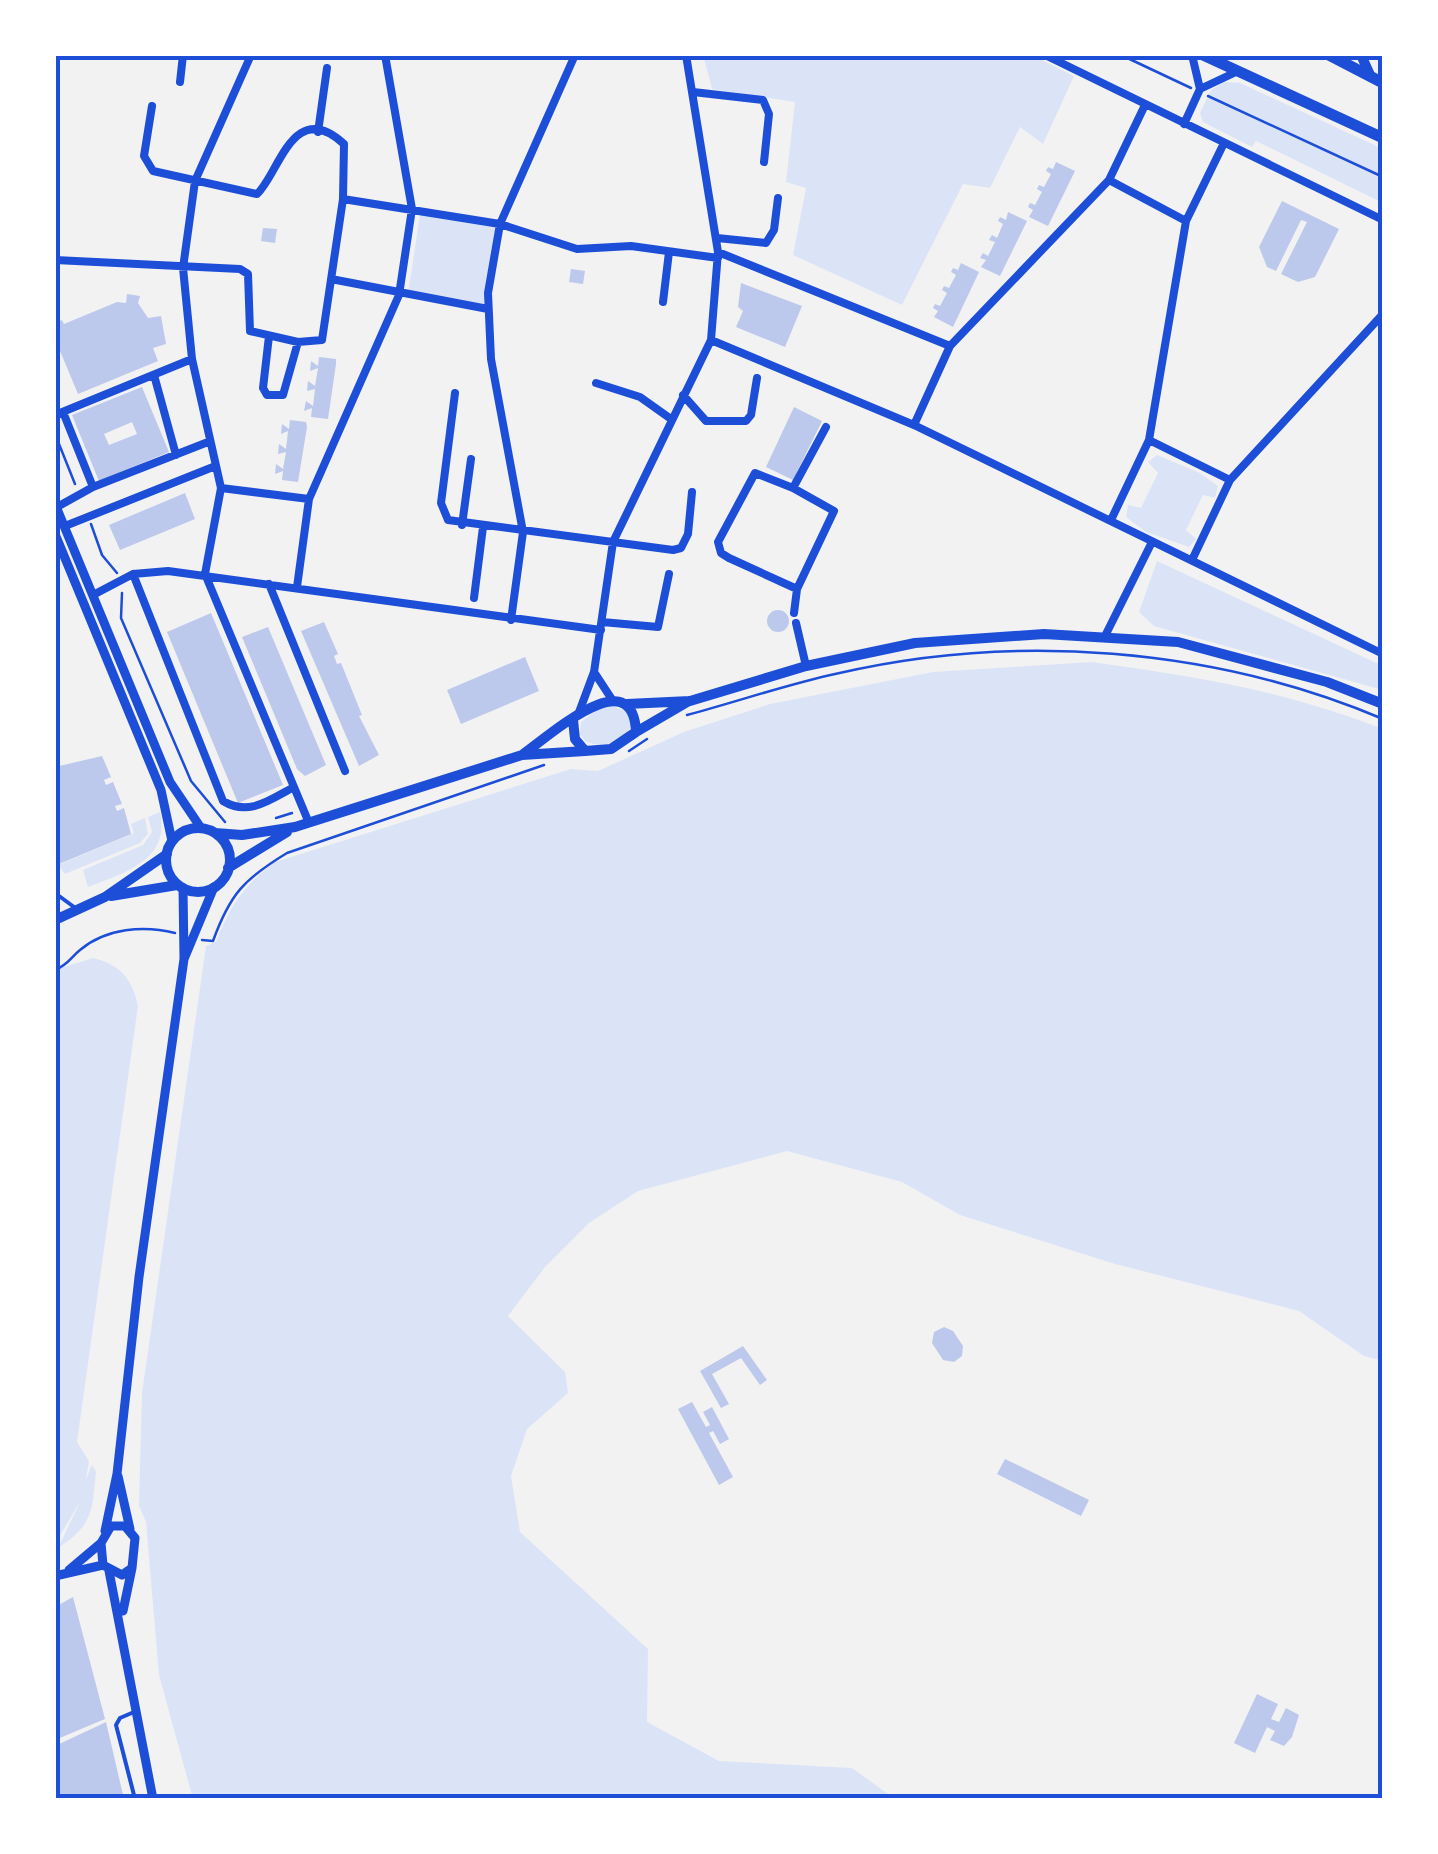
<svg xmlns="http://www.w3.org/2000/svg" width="1438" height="1854" font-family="Jost,sans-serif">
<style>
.green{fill:#dbe4f7}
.building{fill:#bdc9ec;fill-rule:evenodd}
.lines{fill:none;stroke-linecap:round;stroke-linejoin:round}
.path{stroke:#1d4ed8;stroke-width:2.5}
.service{stroke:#1d4ed8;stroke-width:4}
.minor{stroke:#1d4ed8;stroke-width:8}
.tertiary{stroke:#1d4ed8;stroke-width:9}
.secondary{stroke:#1d4ed8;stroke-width:10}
.primary{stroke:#1d4ed8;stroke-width:11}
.neatline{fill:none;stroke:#1d4ed8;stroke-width:4}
</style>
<rect width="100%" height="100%" fill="#f2f2f2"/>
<!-- green -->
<path class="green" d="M703 55H1032L1074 76 1043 144 1020 127 990 188 963 184 902 305 793 255 806 188 786 182 795 102 712 89Z
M1225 82 1240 83 1383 149V203L1256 141 1252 147 1203 122 1200 113 1211 90Z
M420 214 497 226 484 305 408 294Z
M1157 455 1200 473 1218 486 1215 498 1203 495 1186 530 1196 539 1189 547 1146 532 1126 517 1128 505 1141 508 1158 473 1148 462Z
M1157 561 1383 666V690L1154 626 1139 612Z
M1092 662C1198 677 1283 690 1383 729V1361L1364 1356 1299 1311 1115 1264 960 1215 902 1182 787 1151 638 1191 589 1223 545 1267 508 1316 565 1372 568 1393 527 1429 511 1476 520 1532 648 1649 647 1722 719 1761 852 1768 895 1799H193L159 1675 146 1522 139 1506 142 1393 206 946 216 942C230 906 244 885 275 862L571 769 598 771 684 732 770 704 933 672Z
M612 706 628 712 631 727C621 744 602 749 585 741L580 734 581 722 598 709Z
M160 812C171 860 124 873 88 887L83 870 143 845 152 832 148 817Z
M145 818 148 834 140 843 65 874 58 865 134 833 131 824Z
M93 958C120 964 133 980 138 1006L77 1442 89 1461 86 1479 92 1465 96 1472C92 1512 93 1525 58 1548L81 1500 55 1544V970Z"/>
<!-- building -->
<path class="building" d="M1056 162 1075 171 1048 226 1029 217 1033 210 1028 207 1030 203 1035 205 1042 192 1037 189 1039 185 1044 187 1051 174 1046 171 1048 167 1053 169Z
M1282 201 1339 229 1315 277 1298 282 1281 274 1307 222 1301 220 1276 271 1267 267 1259 247Z
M1008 212 1027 221 1000 276 981 267 986 260 980 258 983 253 988 256 995 242 989 240 992 235 997 238 1003 224 998 221 1000 217 1006 220Z
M263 228 277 229 275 243 261 241Z
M961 263 979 272 953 327 934 317 938 311 933 308 935 304 940 306 947 293 942 290 944 286 949 288 956 275 951 272 953 268 958 270Z
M571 269 585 271 583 284 569 282Z
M741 283 802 306 785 347 736 327 743 311 738 307Z
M127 294 140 296 138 303 148 318 161 316 166 344 153 348 158 361 78 394 55 339V323L62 320 64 324 117 302 126 303Z
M319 357 336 359V364L328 419 311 417 312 408 304 411 306 401 313 406 315 389 307 391 308 381 315 386 318 368 310 371 311 361 318 366Z
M142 387 169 452 99 481 72 415ZM132 422 137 434 109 445 104 434Z
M794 407 822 421 793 480 766 467Z
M290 420 306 422 307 427 298 482 282 480 283 471 275 474 276 464 283 469 286 452 278 454 279 444 286 449 288 431 281 434 282 424 289 429Z
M185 493 195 519 120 550 109 525Z
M767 621a11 11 0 1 1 22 0a11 11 0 1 1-22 0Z
M211 613 283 785 238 803 167 632Z
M324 622 338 654 334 656 337 664 341 663 362 715 359 716 379 755 359 766 301 631Z
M268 627 326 765 305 776 297 769 242 637Z
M525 657 539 691 461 724 447 690Z
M102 756 111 777 104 780 106 785 113 782 122 804 115 806 117 811 124 808 131 834 59 864 55 860V767Z
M944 1327 953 1331 963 1346 962 1356 954 1362 943 1360 932 1343 934 1332Z
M743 1346 767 1380 760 1385 741 1358 712 1374 729 1404 721 1408 700 1371Z
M692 1402 706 1427 710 1425 703 1412 712 1407 729 1439 720 1444 713 1431 709 1433 733 1477 719 1485 678 1409Z
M1005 1459 1089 1500 1081 1516 997 1474Z
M73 1597 105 1719 55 1740V1607Z
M1257 1694 1278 1704 1271 1719 1279 1722 1286 1708 1299 1715 1292 1737 1284 1746 1270 1740 1275 1731 1267 1727 1255 1753 1234 1743Z
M106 1722 124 1799H61L55 1793V1746Z"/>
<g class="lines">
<!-- path -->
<path class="path" d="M1121 55 1191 88
M1208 96 1383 177
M55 434 75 484
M91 524 102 555 117 573
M122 593 121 618 191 781 225 822
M687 715C736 702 785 685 835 674 1014 632 1213 647 1383 719
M629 751 647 739
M276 818 292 813
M202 940 213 941C230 894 244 879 287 853L544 765
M55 970C69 964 70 958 80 950 106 928 144 925 175 933"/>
<!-- service -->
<path class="service" d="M55 893 74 907
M134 1712 120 1718 116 1725 135 1799"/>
<!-- minor -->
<path class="minor" d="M251 55 195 181 183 268 192 359 221 488 205 574 309 823
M1045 55 1383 220
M180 82 183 55
M1200 89 1236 72
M693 92 763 100 769 114 764 162
M1184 124 1200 89 1192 55
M318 132 327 68
M1109 180 1186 221 1224 143
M343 199 500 224 577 249 631 246 718 258
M717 238 766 243 774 230 778 198
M718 252 950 346
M55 260 240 269 248 274 250 331 298 342 322 340 343 199 344 144C293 97 279 174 257 194L153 171 144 156 152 106
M331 279 488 309
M663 302 669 252
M269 336 263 388 267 395H283L298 342
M711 340 914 425 1383 654
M154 375 176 455
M596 383 640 397 671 419
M455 393 441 503 448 520 673 550 681 548 688 534 692 492
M683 395 706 421H746L751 415 757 378
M63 412 93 487
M55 415 192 359
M914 425 950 346 1109 180 1145 105
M1149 440 1230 480
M221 488 309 499
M793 488 755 473 718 542 721 553 729 558 797 589
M57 507 93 487 208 442
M1111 520 1149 440 1186 221
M462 525 471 459
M65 526 213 467
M1192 560 1230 480 1383 314
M133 574 223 801C249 817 271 799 294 787
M269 584 345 771
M297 587 309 499 399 295 412 209 385 55
M93 595 133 574 168 571 601 630
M474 598 483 527
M794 613 797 589 834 511 793 488 826 427
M511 620 523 532 491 359 488 293 500 224 575 55
M602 622 658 627 669 574
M796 623 806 666
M1105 636 1152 542
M594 672 613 701
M578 715 594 672 613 542 711 340 718 252 686 55"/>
<!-- tertiary -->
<path class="tertiary" d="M55 504 170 782 201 828
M55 534 161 790 172 841
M183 888 184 959
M118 1476 130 1529
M111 1526H125L135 1538 132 1568 122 1575 103 1565 101 1543Z
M105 1531 117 1474 139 1277 184 959 214 887
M69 1570 101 1543
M109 1571 153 1799
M55 1576 103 1565
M123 1611 132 1568"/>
<!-- secondary -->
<path class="secondary" d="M1361 55 1371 77
M627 704 690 701 806 666 915 643 1044 634 1178 642 1327 682 1383 704
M636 732 689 701
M522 755C548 737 633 659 636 732L611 749 585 751 575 739 573 720
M166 860a32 32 0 1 1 64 0a32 32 0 1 1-64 0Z
M215 833 242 835 295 827 522 755 585 751
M228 868 287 832
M111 896 177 885
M55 920 105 897 167 854"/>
<!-- primary -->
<path class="primary" d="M1203 55 1383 138
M1329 55 1383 83"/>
</g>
<!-- border -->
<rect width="1438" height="1854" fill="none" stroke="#ffffff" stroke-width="115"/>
<rect x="58" y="58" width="1322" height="1738" class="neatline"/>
</svg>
